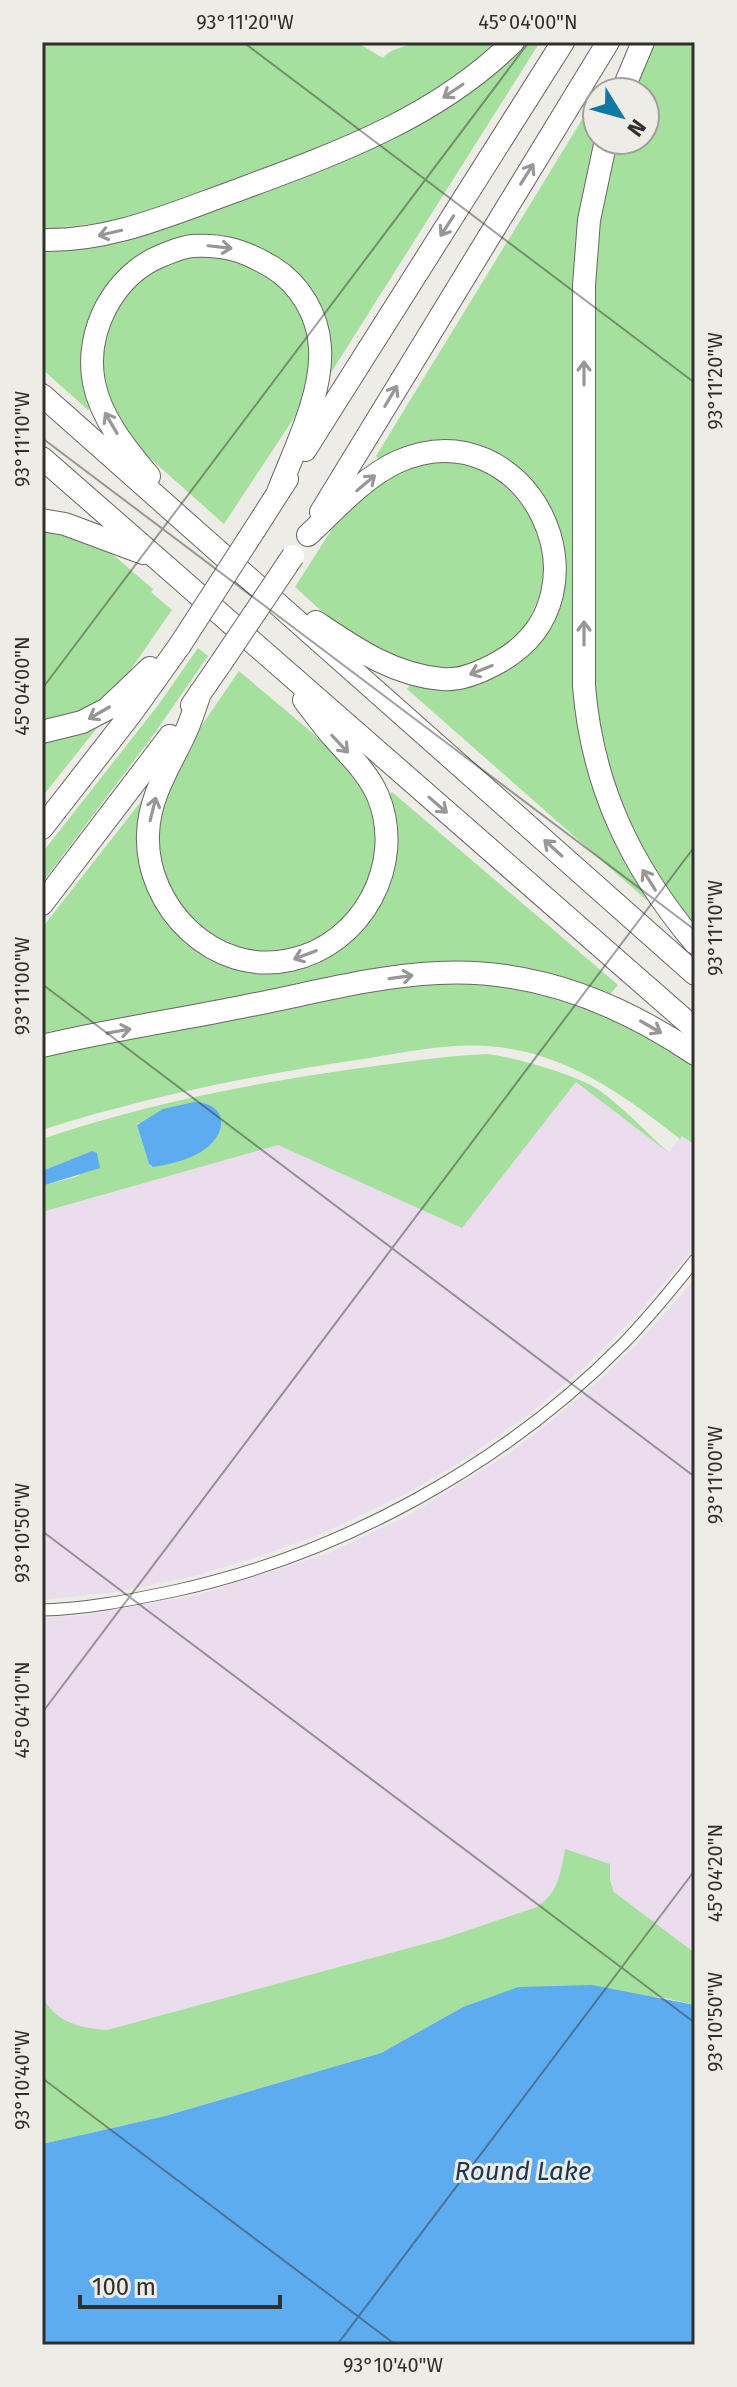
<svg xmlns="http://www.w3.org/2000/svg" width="737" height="2387" font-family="'Fira Sans',sans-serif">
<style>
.industrial{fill:#ebdcee}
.green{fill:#a6e09e;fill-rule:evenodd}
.water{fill:#5eacf0}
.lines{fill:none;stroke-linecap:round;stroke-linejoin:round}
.street-casing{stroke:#696762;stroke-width:13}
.highway-casing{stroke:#696762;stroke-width:24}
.street{stroke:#fff;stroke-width:11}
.highway{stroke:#fff;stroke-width:22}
.highway-bridge-casing{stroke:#696762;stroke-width:24;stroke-linecap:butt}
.highway-bridge{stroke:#fff;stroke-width:22}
.oneway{stroke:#989796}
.ticks{fill:none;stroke:#302f2d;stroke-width:2;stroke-opacity:0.45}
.labels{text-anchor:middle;stroke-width:6;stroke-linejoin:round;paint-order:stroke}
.water-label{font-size:26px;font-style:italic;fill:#183854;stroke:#eeece6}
.neatline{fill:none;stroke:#302f2d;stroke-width:3}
.ticks-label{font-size:20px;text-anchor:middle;fill:#302f2d}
</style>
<rect width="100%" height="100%" fill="#eeece6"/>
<!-- industrial -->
<path class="industrial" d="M576 1082 669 1152 682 1136 695 1145V1247L632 1320 583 1368 529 1414 465 1459 409 1492 321 1534 257 1557 198 1575 116 1592 42 1600V1212L278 1145 462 1228Z
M694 1280 695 1953 621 1898 614 1892 610 1880 565 1849 560 1877 546 1901 537 1907 442 1939 107 2030 87 2029 70 2024 48 2009 42 1996V1618L87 1615 201 1594 329 1553 407 1516 507 1455 551 1421 602 1378 638 1343Z"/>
<!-- green -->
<path class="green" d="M42 42H362L361 45 383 58C394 46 401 50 413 42H498L463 76 368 131 304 153 152 211 109 222 44 229Z
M519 42H540L327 379 314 306 211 238 104 297 94 404 88 410 42 369V244L340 157Z
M649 42H695V932L672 903 614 798 592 697 591 272 612 140H645V92H628Z
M597 95V140L592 174 579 689 654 900 651 904 407 689 415 679 506 666 561 552 491 455 381 462 376 456Z
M224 255 264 270 300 307 313 352 311 380 298 412 224 524 135 445 122 427 103 383 101 357 108 320 126 291 158 266 191 256Z
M465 461 503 479 536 519 548 574 530 621 502 652 458 670 399 664 329 618 295 587 337 521 369 489 417 462Z
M42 527 104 547 153 589 151 592 172 610 124 679 97 707 42 723Z
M198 648 208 656 154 734 42 883V853L159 704Z
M239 671 347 762 362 780 377 819V868L344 924 300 949 251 952 196 929 161 876 156 823 182 754Z
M93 725 97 728 42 797V739Z
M392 792 618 985 607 998 506 970 42 1039V928L146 795 159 904 254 967 362 925 385 799Z
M420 982 513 984 604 1010 695 1063V1145L682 1136 680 1139C626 1096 567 1054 497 1047 454 1042 412 1051 370 1058 259 1074 148 1096 42 1130V1052Z
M487 1054C514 1057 578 1075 599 1090 624 1108 646 1132 669 1153L576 1082 462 1228 278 1145 42 1212V1186L79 1176 92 1151 42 1171V1139C142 1105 248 1084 353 1069 398 1063 442 1056 487 1054ZM138 1123 211 1144 194 1155 152 1167 149 1164 137 1125Z
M565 1849 610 1864V1880L614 1892 695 1953V2005L660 1997 463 2007 381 2053 165 2116 42 2144V1996C55 2022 79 2028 107 2030L442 1939 537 1907C558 1893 561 1872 565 1849Z"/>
<!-- water -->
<path class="water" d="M194 1102C230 1103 228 1136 201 1152 188 1160 167 1165 153 1167L149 1164 137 1125 163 1109Z
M92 1151 97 1153 100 1168 42 1186V1171Z
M592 1985 695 2005V2345H42V2144L165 2116 381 2053 463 2007 518 1987Z"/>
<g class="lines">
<!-- street casing -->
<g class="street-casing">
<path id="street" d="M42 1610C86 1609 131 1600 174 1591 340 1555 504 1465 624 1343 649 1317 672 1289 695 1260"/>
</g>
<!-- highway casing -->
<g class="highway-casing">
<path id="highway" d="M622 92 643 42
M606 140 589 220 584 285V686C592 786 631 867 695 943
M42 240C108 242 169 215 230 193 332 155 434 120 513 42
M42 395 695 974
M305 450 563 42
M42 458 695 1029
M149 476C126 449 101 418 94 383 84 331 114 274 163 255 173 251 182 247 192 246 224 244 245 251 272 267 300 284 318 315 320 347 323 394 295 448 278 492
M321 512 608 42
M42 520 65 524 143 553
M255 529 287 479
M308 535C335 510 363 478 397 462 527 404 619 595 499 662 483 671 461 681 442 679 393 675 355 648 316 622
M200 693C195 708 190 724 183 738 168 769 149 798 148 834 145 907 214 977 290 960 362 945 406 864 378 796 368 773 350 756 334 738 323 726 314 713 304 700
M192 705 221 663
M42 732 82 722 107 709 150 668
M42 828 130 715 180 645
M42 904 170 736
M42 1046C109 1030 178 1020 246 1006 309 994 373 976 438 973 532 968 618 1002 695 1054"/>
</g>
<!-- street -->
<use href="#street" class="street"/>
<!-- highway -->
<use href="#highway" class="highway"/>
<!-- highway-bridge casing -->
<g class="highway-bridge-casing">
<path id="highway-bridge" d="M180 645 255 529
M221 663 293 556"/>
</g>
<!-- highway-bridge -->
<use href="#highway-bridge" class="highway-bridge"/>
</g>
<!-- one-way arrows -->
<defs><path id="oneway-shaft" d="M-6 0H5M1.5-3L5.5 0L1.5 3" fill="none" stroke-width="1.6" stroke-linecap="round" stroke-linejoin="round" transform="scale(2)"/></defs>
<g class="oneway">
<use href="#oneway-shaft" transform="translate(453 91) rotate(146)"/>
<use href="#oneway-shaft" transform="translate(527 174) rotate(-58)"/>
<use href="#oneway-shaft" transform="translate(447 226) rotate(123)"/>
<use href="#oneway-shaft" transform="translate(110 233) rotate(167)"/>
<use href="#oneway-shaft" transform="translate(220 247) rotate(6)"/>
<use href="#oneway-shaft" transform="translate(584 373) rotate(-90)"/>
<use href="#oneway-shaft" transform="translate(391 396) rotate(-59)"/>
<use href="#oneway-shaft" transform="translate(111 423) rotate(-120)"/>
<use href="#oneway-shaft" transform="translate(366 483) rotate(-40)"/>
<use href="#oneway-shaft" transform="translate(584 633) rotate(-90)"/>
<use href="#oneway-shaft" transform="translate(481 670) rotate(158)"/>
<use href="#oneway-shaft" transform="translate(99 713) rotate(150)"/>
<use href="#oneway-shaft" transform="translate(340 744) rotate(47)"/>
<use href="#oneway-shaft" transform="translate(438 805) rotate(41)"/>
<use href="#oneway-shaft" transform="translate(153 809) rotate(-76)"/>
<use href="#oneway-shaft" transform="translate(553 848) rotate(-138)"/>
<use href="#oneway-shaft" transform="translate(649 880) rotate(-122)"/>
<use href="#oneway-shaft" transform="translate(305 955) rotate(159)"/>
<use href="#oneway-shaft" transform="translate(401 977) rotate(-8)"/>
<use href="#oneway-shaft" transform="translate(651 1027) rotate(30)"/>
<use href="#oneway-shaft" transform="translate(119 1031) rotate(-10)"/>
</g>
<!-- ticks -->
<path class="ticks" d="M243 42 695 383M42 438 695 930M42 689 529 42M42 984 695 1477M42 1531 695 2023M42 1713 695 846M42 2078 396 2345M337 2345 695 1870"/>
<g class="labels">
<!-- water labels -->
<g class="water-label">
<text x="523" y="2180">Round Lake</text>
</g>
</g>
<!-- border -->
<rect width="737" height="2387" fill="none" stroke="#eeece6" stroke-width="88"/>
<!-- north arrow -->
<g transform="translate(621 116) rotate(127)"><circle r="38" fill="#eeece6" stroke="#a2a09c" stroke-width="2"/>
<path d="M0-6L14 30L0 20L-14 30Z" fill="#0f78a3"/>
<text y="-12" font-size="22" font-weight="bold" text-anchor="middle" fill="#302f2d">N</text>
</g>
<!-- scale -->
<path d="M80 2295v12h200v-12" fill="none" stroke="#302f2d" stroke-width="4"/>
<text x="92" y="2295" font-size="24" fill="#302f2d" stroke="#eeece6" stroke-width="6" paint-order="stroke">100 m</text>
<rect x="44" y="44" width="649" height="2299" class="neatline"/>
<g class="ticks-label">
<text x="245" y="29">93°11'20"W</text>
<text x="528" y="29">45°04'00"N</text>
<text transform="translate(715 381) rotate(-90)" y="7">93°11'20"W</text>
<text transform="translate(22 439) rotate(-90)" y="7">93°11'10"W</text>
<text transform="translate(22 686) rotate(-90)" y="7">45°04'00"N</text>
<text transform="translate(715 928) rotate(-90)" y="7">93°11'10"W</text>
<text transform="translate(22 986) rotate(-90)" y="7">93°11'00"W</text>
<text transform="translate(715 1475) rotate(-90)" y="7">93°11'00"W</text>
<text transform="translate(22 1533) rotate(-90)" y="7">93°10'50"W</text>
<text transform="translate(22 1710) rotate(-90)" y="7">45°04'10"N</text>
<text transform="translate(715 1873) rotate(-90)" y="7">45°04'20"N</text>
<text transform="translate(715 2022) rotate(-90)" y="7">93°10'50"W</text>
<text transform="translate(22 2080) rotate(-90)" y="7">93°10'40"W</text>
<text x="393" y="2372">93°10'40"W</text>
</g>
</svg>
